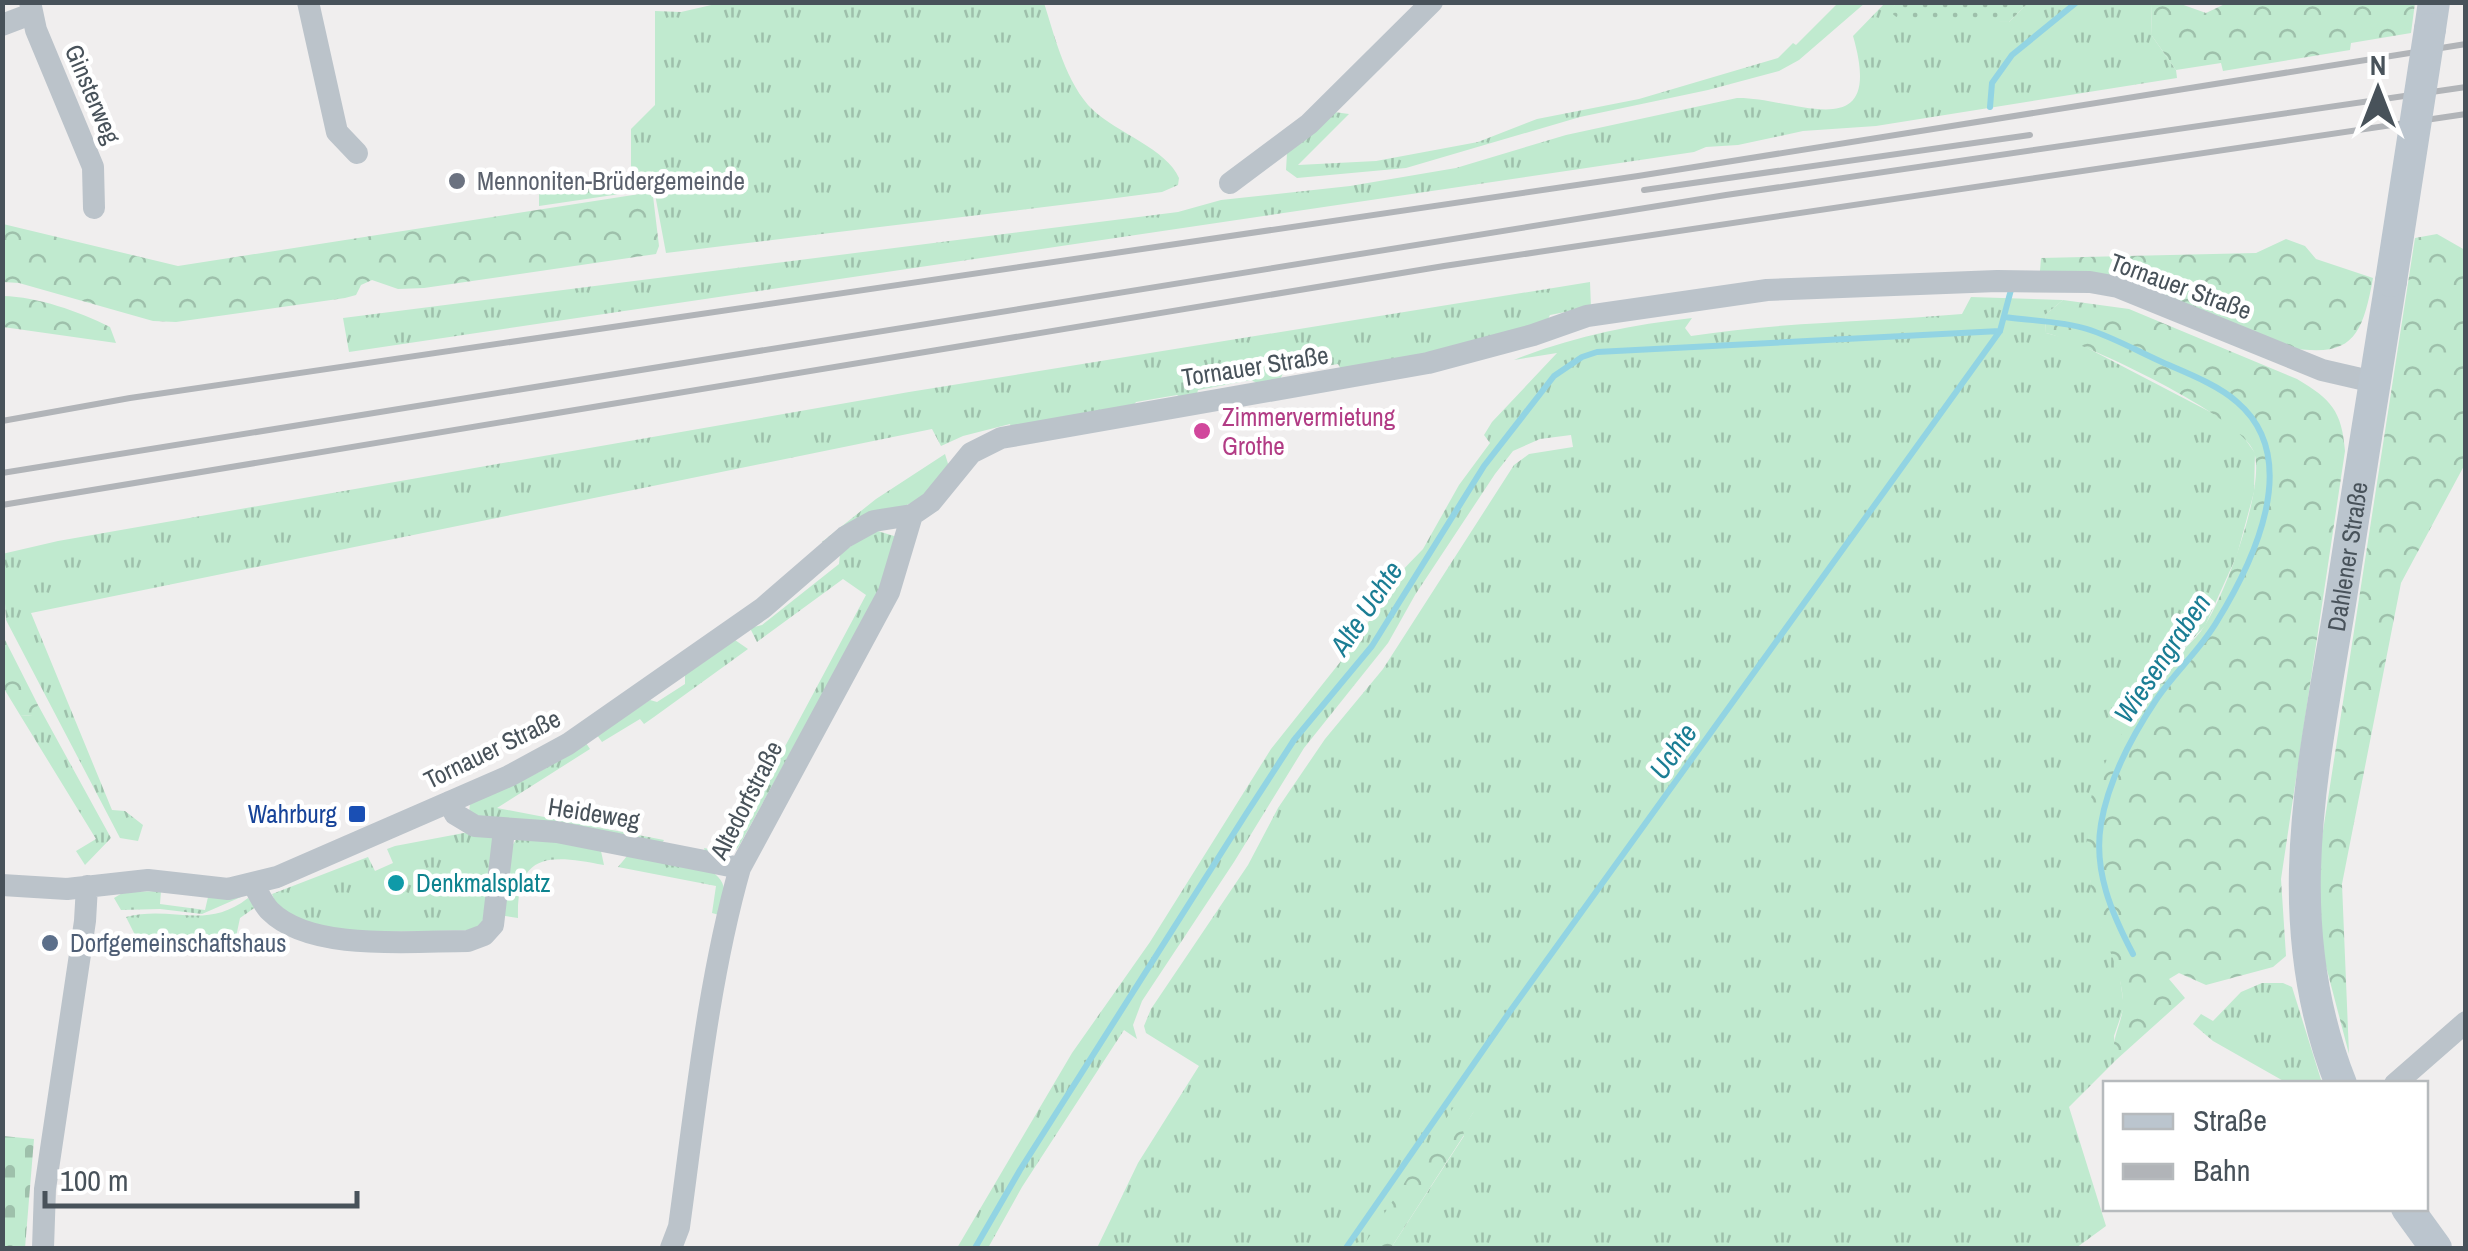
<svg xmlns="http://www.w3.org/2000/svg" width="2468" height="1251" font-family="'Archivo Narrow',sans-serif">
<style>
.grass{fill:url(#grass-tufts)}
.forest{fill:url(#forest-crowns)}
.cemetery{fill:url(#cemetery-stones)}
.garden{fill:url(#garden-dots)}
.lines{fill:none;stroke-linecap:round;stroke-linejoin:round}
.stream{stroke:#92d4e3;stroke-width:6}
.street{stroke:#bbc3ca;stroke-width:22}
.secondary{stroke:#bbc5ce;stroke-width:32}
.rail{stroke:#b1b4b8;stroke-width:6}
.secondary-bridge{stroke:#bbc5ce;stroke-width:32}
.worship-dot{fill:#6b7280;stroke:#fff;stroke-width:4}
.hotel-dot{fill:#d1479c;stroke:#fff;stroke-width:4}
.transit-dot{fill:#1a4fb4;stroke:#fff;stroke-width:4}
.culture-dot{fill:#0f9aa8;stroke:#fff;stroke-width:4}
.service-dot{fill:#5c6f8a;stroke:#fff;stroke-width:4}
.labels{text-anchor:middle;stroke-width:9;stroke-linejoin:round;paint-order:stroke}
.street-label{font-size:25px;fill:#48525a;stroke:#fff}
.worship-label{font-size:25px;fill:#5b616d;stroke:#fff;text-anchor:start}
.hotel-label{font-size:25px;fill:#b23c85;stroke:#fff;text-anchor:start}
.transit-label{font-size:25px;fill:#164399;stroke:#fff;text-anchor:end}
.culture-label{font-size:25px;fill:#0d838f;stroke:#fff;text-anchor:start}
.service-label{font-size:25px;fill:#4e5e75;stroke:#fff;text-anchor:start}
.water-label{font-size:28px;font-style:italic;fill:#1a7d94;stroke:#fff}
</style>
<defs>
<pattern id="grass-tufts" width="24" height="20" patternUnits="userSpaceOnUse" patternTransform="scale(2.5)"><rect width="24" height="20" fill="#c0eacf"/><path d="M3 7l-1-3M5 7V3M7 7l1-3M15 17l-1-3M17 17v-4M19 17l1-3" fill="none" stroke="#9ec0ab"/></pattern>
<pattern id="forest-crowns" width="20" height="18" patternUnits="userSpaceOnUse" patternTransform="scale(2.5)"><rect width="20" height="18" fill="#c0eacf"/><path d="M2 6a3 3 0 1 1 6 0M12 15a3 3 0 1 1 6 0" fill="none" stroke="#9ec0ab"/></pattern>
<pattern id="cemetery-stones" width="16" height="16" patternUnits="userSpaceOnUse" patternTransform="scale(2.5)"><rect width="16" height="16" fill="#c0eacf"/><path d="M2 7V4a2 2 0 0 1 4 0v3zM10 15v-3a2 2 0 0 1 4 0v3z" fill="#9ec0ab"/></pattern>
<pattern id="garden-dots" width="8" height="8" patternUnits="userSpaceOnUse" patternTransform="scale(2.5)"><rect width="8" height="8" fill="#c0eacf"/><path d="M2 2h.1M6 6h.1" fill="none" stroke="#9ec0ab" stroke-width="1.8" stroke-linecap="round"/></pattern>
</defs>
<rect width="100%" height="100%" fill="#f0eeee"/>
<!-- grass -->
<path class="grass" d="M720 3H1044C1055 37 1066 84 1093 110 1117 133 1167 149 1179 178L1178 185 1162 192 1093 201 666 253 654 189 539 206V180L631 179V129L655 105V11L681 12Z
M1838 3H1865L1799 60 1779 71 1708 90 1580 117 1406 168 1297 178 1286 170 1287 153 1334 112 1349 114 1298 165 1376 161 1478 142 1537 119 1639 99 1778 58 1793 43 1796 45Z
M1885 3H1897L1890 11 2009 22 2028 3H2158L2151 5 2152 36 2176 70 2177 78 1876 126 1803 131 1738 145 1706 147 1694 152 349 352 343 318 1178 212 1221 200 1350 186 1456 168 1566 135 1737 98C1795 97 1886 150 1853 36Z
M1590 282 1591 307 1550 315 1543 329 1342 371 1338 364 1283 373 1279 382 1261 385 1251 380 1198 390 1196 397 1183 399 1177 395 1136 402 1133 406 1011 428 1010 424 963 436 941 446 932 429 31 613 112 810 125 811 143 825 138 841 120 838 6 620 2 554 58 541 909 392Z
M1971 297 2063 300 2045 315 2046 333 2072 340 2216 415 2240 432 2255 453 2254 492 2237 555 2205 626 2161 672 2090 879 2102 928 2119 971 2124 1007 2114 1036 2116 1060 2069 1107 2106 1226 2076 1248H1391L1464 1136 1462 1130 1474 1111 1362 1248H1097L1138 1163 1199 1066 1146 1033 1144 1026 1151 1009 1248 865 1278 808 1325 739 1383 669 1514 465 1529 454 1573 447 1571 435 1540 439 1513 451 1495 474 1415 595 1388 643 1304 748 1234 862 1142 1001 1133 1025 1137 1039 1124 1030 1022 1187 988 1248H957L1072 1053 1150 942 1271 749 1357 641 1394 579 1423 549 1459 485 1490 443 1484 435 1492 422 1557 353 1514 360C1571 337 1630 325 1692 318L1685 328 1691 336C1780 322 1872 322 1962 314Z
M945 454 949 467 925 496 826 545 822 542 876 499Z
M878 531 894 536 897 541 892 568 738 848 728 857H707L704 848 728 853 866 595 843 579 757 642 750 628 762 625 839 564 840 554 871 532Z
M735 640 748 649 654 717 644 724 640 719 602 742 597 735 650 700 657 702 685 684V675Z
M38 705 111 838 85 865 76 851 96 839 20 715 32 716Z
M586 743 590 749 497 808 664 840 659 848 469 814 470 803 539 772Z
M469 832 493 838 496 846 481 930 334 933 279 912 272 894 368 857 375 871 393 863 387 849 395 846Z
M525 835 601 851 604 865C552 855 516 850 518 918L499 915 512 846 517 838Z
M627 856 712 872C729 883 725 898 723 916L712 913 716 886 618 867Z
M161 891 160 904 205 910 208 897H241L202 914 160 909 121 910 114 898 124 892Z
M248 898 257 906 240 918 232 956 135 952V935L126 917C173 905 206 931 248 898Z
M2262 983H2283L2292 987 2322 1083H2287L2213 1041 2193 1024 2201 1014 2213 1021 2241 992Z"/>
<!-- forest -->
<path class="forest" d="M2158 2 2178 3 2206 13 2227 3H2415L2411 33 2351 43 2350 50 2223 71 2221 63 2176 70 2152 36 2151 4Z
M646 193 653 196 659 246 656 254 424 288 398 289 372 280 361 285 356 295 345 298 176 322 153 321 19 283 3 282V224L178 266Z
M2437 234 2465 250V464L2401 583 2342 884 2349 1054 2321 947 2316 876 2415 238Z
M2286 239 2305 246 2316 259 2373 278C2362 338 2352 359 2286 347L2040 271 2041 258 2256 253Z
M3 296C38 297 78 311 110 327L116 343 3 327Z
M2063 300 2129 309 2297 379C2331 399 2342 411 2345 451L2281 879 2286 956 2273 967 2206 985 2179 973 2169 979 2185 998 2116 1060C2108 1040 2124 1023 2123 1002 2122 975 2111 955 2102 930 2088 886 2080 832 2094 787 2100 768 2149 686 2163 670 2176 654 2195 642 2205 625 2225 595 2266 486 2254 452 2241 416 2085 343 2046 333L2045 315Z
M3 636 38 705 33 716 20 715 3 687Z
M1459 1099 1474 1111 1463 1130 1464 1135 1391 1248H1362Z"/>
<!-- cemetery -->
<path class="cemetery" d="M3 1136 34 1139 25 1248H3Z"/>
<!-- garden -->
<path class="garden" d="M1897 3V2L2028 3 2009 22 1900 20 1889 11Z"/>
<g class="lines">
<!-- stream -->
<path class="stream" d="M1990 107 1992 83 2012 55 2077 2
M2005 317C2032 321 2062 321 2087 329 2113 337 2139 352 2164 363 2187 373 2218 385 2237 402 2304 459 2253 563 2216 623 2199 651 2174 673 2156 700 2132 736 2108 782 2101 824 2093 871 2112 914 2133 954
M975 1248 1020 1170 1246 814 1294 740 1372 646 1484 466 1554 376 1582 357 1597 352 2000 331
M1346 1248 1511 1010 2000 331 2012 286"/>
<!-- street -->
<path class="street" d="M30 2 36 30 93 167 94 208
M308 2 337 132 357 153
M2 25 31 14
M1230 183 1309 124 1432 2
M449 802 455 814 475 826 557 832 740 868
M253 884C258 892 263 904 270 911 311 952 413 941 468 941L484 935 493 925 504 830
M2 885 67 889 148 880 228 889 277 877 509 776 568 744 763 608 845 537 874 521 912 515 931 502 971 453 1001 438 1428 363 1533 335 1587 316 1767 290 1997 281 2090 282 2118 287 2322 370 2374 382
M2395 1084 2466 1022
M43 1248 45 1189 85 921 87 886
M671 1248 679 1227C695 1111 708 980 740 868L889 592 912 515"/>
<!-- secondary -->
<g class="secondary">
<path d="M2430 29 2434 2"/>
<path id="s1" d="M2341 1084C2276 920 2313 770 2340 604 2357 496 2373 389 2391 281"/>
<path d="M2407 1208 2436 1248"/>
</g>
<!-- rail -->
<path class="rail" d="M1644 190 2030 135
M2 421 130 398 1638 176 2466 44
M2 473 1726 195 2466 87
M2 505 1444 266 2466 114"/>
<!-- secondary-bridge -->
<path class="secondary-bridge" d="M2391 281 2430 29"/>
</g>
<!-- markers -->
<circle class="worship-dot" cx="457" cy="181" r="10"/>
<circle class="hotel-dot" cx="1202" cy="431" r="10"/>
<rect class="transit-dot" x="347" y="804" width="20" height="20" rx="5"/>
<circle class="culture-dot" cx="396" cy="883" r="10"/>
<circle class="service-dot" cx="50" cy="943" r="10"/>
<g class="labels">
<!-- street labels -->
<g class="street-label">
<text transform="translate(93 94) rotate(67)" y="9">Ginsterweg</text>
<text transform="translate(2181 286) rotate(20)" y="9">Tornauer Straße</text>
<text transform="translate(1255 366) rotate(-9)" y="9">Tornauer Straße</text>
<text dy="9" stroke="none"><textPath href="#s1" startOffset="535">Dahlener Straße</textPath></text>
<text transform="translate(492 749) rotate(-26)" y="9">Tornauer Straße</text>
<text transform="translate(746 800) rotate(-63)" y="9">Altedorfstraße</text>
<text transform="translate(594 813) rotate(9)" y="9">Heideweg</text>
</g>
<!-- worship labels -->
<g class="worship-label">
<text x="477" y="190">Mennoniten-Brüdergemeinde</text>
</g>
<!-- hotel labels -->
<g class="hotel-label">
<text x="1222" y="426">Zimmervermietung<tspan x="1222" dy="29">Grothe</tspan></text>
</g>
<!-- transit labels -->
<g class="transit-label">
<text x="337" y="823">Wahrburg</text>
</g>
<!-- culture labels -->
<g class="culture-label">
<text x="416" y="892">Denkmalsplatz</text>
</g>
<!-- service labels -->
<g class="service-label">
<text x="70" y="952">Dorfgemeinschaftshaus</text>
</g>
<!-- water labels -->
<g class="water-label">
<text transform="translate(1366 608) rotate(-56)" y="10">Alte Uchte</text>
<text transform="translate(2162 658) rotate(-56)" y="10">Wiesengraben</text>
<text transform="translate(1673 751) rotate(-55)" y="10">Uchte</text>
</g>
</g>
<!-- border -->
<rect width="2468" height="1251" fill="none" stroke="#48525a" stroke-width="10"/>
<!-- legend -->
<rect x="2103" y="1081" width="325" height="130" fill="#ffffff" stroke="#b6babd" stroke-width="2.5"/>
<rect x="2123" y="1114" width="50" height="15" fill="#bbc5ce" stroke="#b6babd" stroke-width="2.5"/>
<text x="2193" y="1131" font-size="30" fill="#48525a">Straße</text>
<rect x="2123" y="1164" width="50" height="15" fill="#b1b4b8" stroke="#b6babd" stroke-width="2.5"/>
<text x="2193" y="1181" font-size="30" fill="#48525a">Bahn</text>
<!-- north arrow -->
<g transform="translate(2378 90)" stroke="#ffffff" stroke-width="8" paint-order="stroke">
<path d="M0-8L18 38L0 25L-18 38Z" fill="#48525a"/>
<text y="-15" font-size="28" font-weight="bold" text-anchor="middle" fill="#48525a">N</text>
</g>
<!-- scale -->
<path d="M45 1191v15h312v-15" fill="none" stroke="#48525a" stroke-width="5"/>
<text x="60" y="1191" font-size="30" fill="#48525a" stroke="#ffffff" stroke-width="8" paint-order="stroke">100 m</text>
</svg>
